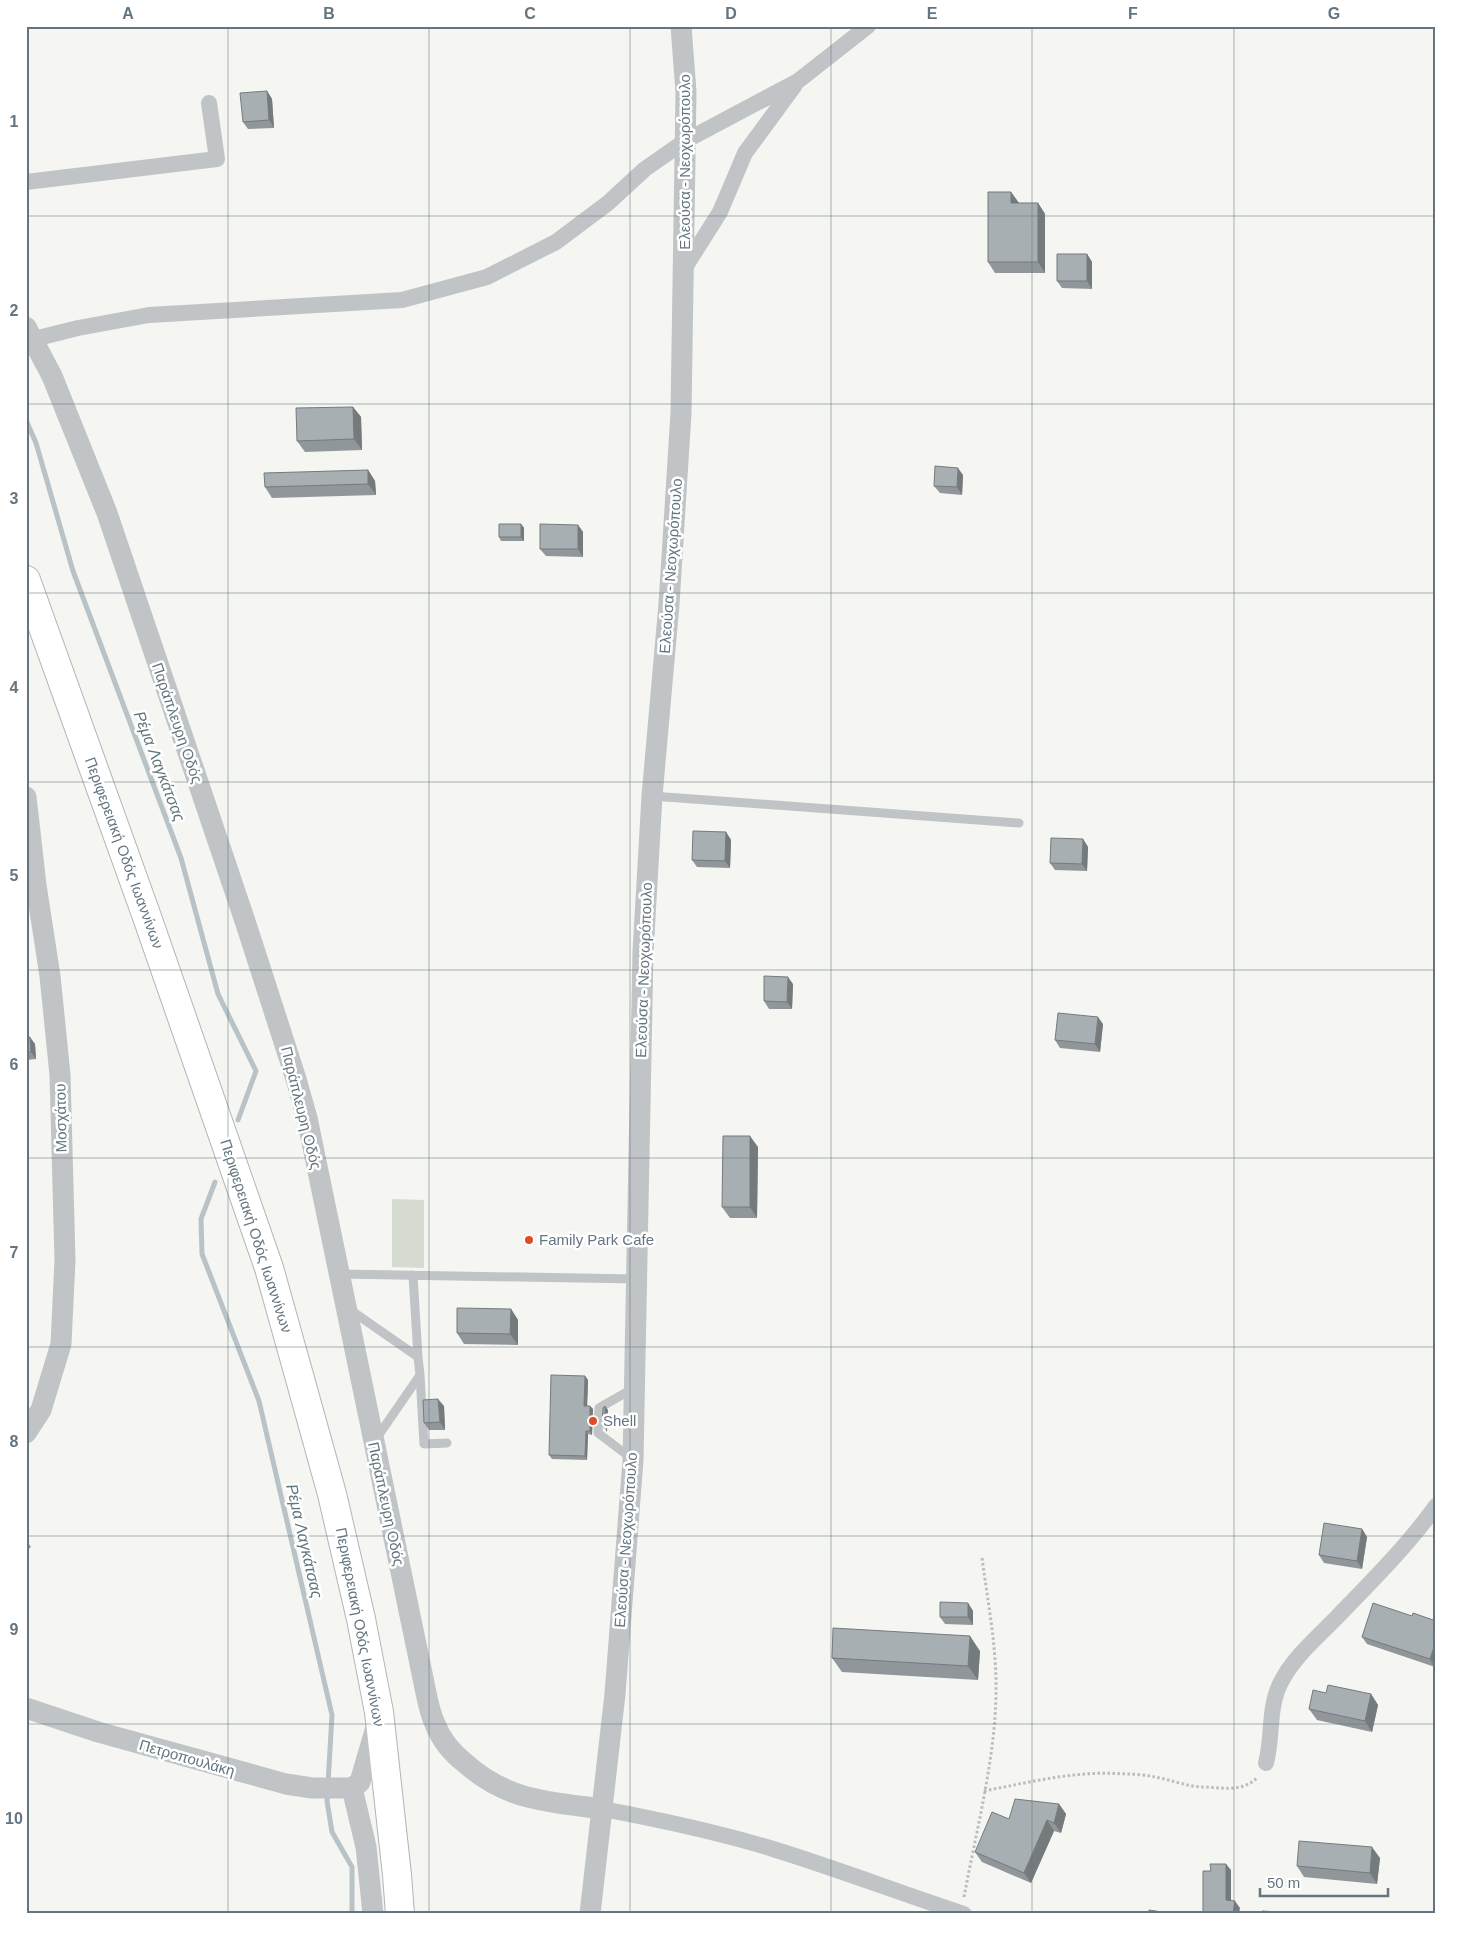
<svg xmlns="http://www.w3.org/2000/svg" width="1462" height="1940" font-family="Arial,sans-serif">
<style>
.green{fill:#d6dbd2}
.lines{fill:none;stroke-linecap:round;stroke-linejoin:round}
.stream{stroke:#b7c3c7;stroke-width:5}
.trunk-casing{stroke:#b1b5b8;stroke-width:30}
.path{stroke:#babcbe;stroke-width:3;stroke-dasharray:2.5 2.5;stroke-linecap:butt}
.service{stroke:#c0c4c7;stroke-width:9}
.minor{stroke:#c0c4c7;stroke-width:16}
.tertiary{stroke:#c0c4c7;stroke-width:21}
.trunk{stroke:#fff;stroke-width:28}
.wall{fill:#90969a}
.shaded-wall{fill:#757a7d}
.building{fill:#a7afb3;stroke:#757a7d}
.grid{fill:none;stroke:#647581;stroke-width:1;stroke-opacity:0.55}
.poi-dot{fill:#de4d28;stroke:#fff;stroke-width:2}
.labels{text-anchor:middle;stroke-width:5;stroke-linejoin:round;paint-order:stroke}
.street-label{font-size:15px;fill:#647581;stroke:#fff}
.poi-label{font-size:15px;fill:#647581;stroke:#fff;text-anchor:start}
.water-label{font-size:16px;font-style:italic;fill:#60777f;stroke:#fff}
.neatline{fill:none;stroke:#647581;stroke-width:2}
.grid-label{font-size:16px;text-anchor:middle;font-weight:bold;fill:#647581}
</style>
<rect width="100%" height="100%" fill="#f5f5f1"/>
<!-- green -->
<path class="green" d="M392 1199 424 1200V1268L392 1267Z"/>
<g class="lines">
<!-- stream -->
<path class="stream" d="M26 420 36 443 73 571 181 858 218 994 256 1071 238 1120
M215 1182 201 1219 202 1254 259 1401 332 1715 328 1784
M328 1792 327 1801 332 1832 352 1867V1914"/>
<!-- trunk casing -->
<g class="trunk-casing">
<path id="trunk" d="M26 580 147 917 269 1268 302 1386 332 1494 361 1619 379 1712 397 1875 400 1914"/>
</g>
<!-- path -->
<path class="path" d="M984 1791C1031 1782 1077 1770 1125 1774 1135 1774 1146 1775 1155 1777 1172 1780 1188 1787 1204 1787 1225 1788 1243 1792 1258 1777
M964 1897C976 1832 995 1760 996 1694 997 1649 988 1603 982 1558"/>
<!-- service -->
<path class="service" d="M652 796 1019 823
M339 1274 636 1279
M413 1275 418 1357
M349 1309 418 1357 420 1375 376 1439
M420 1375 424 1444 447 1443
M631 1458 598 1433 599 1408 634 1388"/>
<!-- minor -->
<path class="minor" d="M26 182 217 159 209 103
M684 269 720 212 745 153 795 85
M34 339 78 328 149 315 402 300 487 277 556 242 608 203 645 169 685 141 798 81 868 26
M1266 1763C1273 1737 1268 1709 1280 1684 1293 1657 1318 1637 1339 1615 1373 1580 1408 1545 1436 1506
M603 1809C661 1820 718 1832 773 1849 838 1869 900 1893 964 1914"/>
<!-- tertiary -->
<path class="tertiary" d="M26 327 52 376 107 513 245 921 296 1079 307 1118 424 1683C427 1697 429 1711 435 1724 441 1739 452 1753 465 1763 507 1801 550 1802 603 1809
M26 797 36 885 50 976 60 1075 65 1260 61 1344 41 1410 26 1433
M26 1708 98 1732 286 1784 312 1788H352
M352 1788 366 1847 373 1914
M352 1788 360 1782 377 1724
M590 1914 615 1694 633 1460 643 952 652 796 669 604 681 413 686 92 681 26"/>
<!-- trunk -->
<use href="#trunk" class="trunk"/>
</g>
<!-- wall -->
<path class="wall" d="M267 91 272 99 274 128 248 129 243 122Z
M1011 192 1019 203H1038L1045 214V273H995L988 262Z
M1087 254 1092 262V289L1062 288 1057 281Z
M353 407 361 417 362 450 305 452 297 441Z
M368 470 375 481 376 495 272 498 265 487Z
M963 475 962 495 940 493 934 486Z
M521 524 524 528V541H501L499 537Z
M578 525 583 532V557L546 556 540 549Z
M726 832 731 840 730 868 697 867 692 860Z
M1083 839 1088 847 1087 871 1055 870 1050 863Z
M793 984 792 1009H769L764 1001Z
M1103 1024 1100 1052 1060 1048 1055 1040Z
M26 1037 35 1044 36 1059 26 1060Z
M758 1147 757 1218H730L722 1207Z
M511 1309 518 1320V1345L464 1344 457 1333Z
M585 1376 588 1380 587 1406H590L593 1409 592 1435 588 1434 587 1460 552 1459 549 1455Z
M444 1406 445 1430H429L424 1423Z
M1362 1529 1367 1537 1362 1569 1324 1563 1319 1555Z
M26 1540 31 1547 26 1551Z
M968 1603 973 1611V1625L945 1624 940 1617Z
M1412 1616 1435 1667 1367 1644 1362 1637Z
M980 1651 978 1680 842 1672 832 1658Z
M1326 1693 1371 1694 1378 1705 1372 1732 1317 1720 1309 1709Z
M1059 1804 1066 1814 1061 1833 1054 1831 1031 1883 982 1862 975 1852 1009 1819Z
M1380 1858 1377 1884 1304 1877 1297 1866Z"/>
<!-- shaded-wall -->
<path class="shaded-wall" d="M267 91 272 99 274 128 269 120Z
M1011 192 1019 203H1011Z
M1038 203 1045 214V273L1038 262Z
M1087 254 1092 262V289L1087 281Z
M353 407 361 417 362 450 354 439Z
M958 468 963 475 962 495 957 487Z
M368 470 375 481 376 495 368 484Z
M521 524 524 528V541L521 537Z
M578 525 583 532V557L578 549Z
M726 832 731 840 730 868 725 861Z
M1083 839 1088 847 1087 871 1082 864Z
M788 977 793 984 792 1009 787 1002Z
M1098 1017 1103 1024 1100 1052 1095 1044Z
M30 1037 35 1044 36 1059 31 1052Z
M750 1136 758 1147 757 1218 750 1207Z
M511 1309 518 1320V1345L510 1334Z
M585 1376 588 1380 587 1409 584 1406Z
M438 1399 444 1406 445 1430 440 1422Z
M590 1406 593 1409 592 1435 590 1431Z
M605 1406 608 1410 607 1432 605 1428Z
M586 1431 588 1434 587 1460 585 1456Z
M1362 1529 1367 1537 1362 1569 1357 1561Z
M968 1603 973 1611V1625L968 1617Z
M1436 1626V1640L1433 1635Z
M970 1636 980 1651 978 1680 968 1666Z
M1436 1641V1664L1435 1667 1430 1659Z
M1371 1694 1378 1705 1372 1732 1365 1721Z
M1059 1804 1066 1814 1061 1833 1054 1823Z
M1047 1820 1054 1831 1031 1883 1024 1873Z
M1372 1847 1380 1858 1377 1884 1370 1873Z
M1226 1864 1231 1870V1906L1226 1900Z
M1235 1901 1240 1908 1239 1914H1233Z"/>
<!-- building -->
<path class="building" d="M267 91 269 120 243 122 240 93Z
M988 192H1011V203H1038V262H988Z
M1057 254H1087V281H1057Z
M353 407 354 439 297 441 296 408Z
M935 466 958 468 957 487 934 486Z
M368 470V484L265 487 264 473Z
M499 524H521V537H499Z
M540 524 578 525V549H540Z
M693 831 726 832 725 861 692 860Z
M1051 838 1083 839 1082 864 1050 863Z
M764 976 788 977 787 1002 764 1001Z
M1058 1013 1098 1017 1095 1044 1055 1040Z
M26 1037H30L31 1052 26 1053Z
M723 1136H750V1207H722Z
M457 1308 511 1309 510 1334 457 1333Z
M551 1375 585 1376 584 1406H590V1431H586L585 1456 549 1455Z
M438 1399 440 1422 424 1423 423 1400Z
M605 1406V1428L602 1426 603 1408Z
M1324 1523 1362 1529 1357 1561 1319 1555Z
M940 1602 968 1603V1617H940Z
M1373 1603 1412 1616 1413 1613 1436 1621V1626L1433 1635 1436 1636V1641L1430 1659 1362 1637Z
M833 1628 970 1636 968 1666 832 1658Z
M1328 1685 1371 1694 1365 1721 1309 1709 1313 1690 1326 1693Z
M1015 1799 1059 1804 1054 1823 1047 1820 1024 1873 975 1852 992 1812 1009 1819Z
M1299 1841 1372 1847 1370 1873 1297 1866Z
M1210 1864H1226V1900L1235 1901 1233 1914H1203V1871H1211Z
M1149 1910 1175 1914H1149Z
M1262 1911 1294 1913V1914H1262Z"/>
<!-- grid -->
<path class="grid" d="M228 26V1914M429 26V1914M630 26V1914M831 26V1914M1032 26V1914M1234 26V1914M26 216H1436M26 404H1436M26 593H1436M26 782H1436M26 970H1436M26 1158H1436M26 1347H1436M26 1536H1436M26 1724H1436"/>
<!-- markers -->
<g class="poi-dot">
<circle cx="529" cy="1240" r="5"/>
<circle cx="593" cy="1421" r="5"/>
</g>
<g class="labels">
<!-- street labels -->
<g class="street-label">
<text transform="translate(685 162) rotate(-90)" y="5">Ελεούσα - Νεοχωρόπουλο</text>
<text transform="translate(671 566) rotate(-86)" y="5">Ελεούσα - Νεοχωρόπουλο</text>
<text transform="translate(177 723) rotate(71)" y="5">Παράπλευρη Οδός</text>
<text transform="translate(124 853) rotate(70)" y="5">Περιφερειακή Οδός Ιωαννίνων</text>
<text transform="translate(644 970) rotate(-88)" y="5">Ελεούσα - Νεοχωρόπουλο</text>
<text transform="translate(301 1108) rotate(76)" y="5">Παράπλευρη Οδός</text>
<text transform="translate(61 1118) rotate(-91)" y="5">Μοσχάτου</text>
<text transform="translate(256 1236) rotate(72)" y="5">Περιφερειακή Οδός Ιωαννίνων</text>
<text transform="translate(386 1504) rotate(78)" y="5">Παράπλευρη Οδός</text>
<text transform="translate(626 1540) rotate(-86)" y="5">Ελεούσα - Νεοχωρόπουλο</text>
<text transform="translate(360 1627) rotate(79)" y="5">Περιφερειακή Οδός Ιωαννίνων</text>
<text transform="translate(187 1758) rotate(16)" y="5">Πετροπουλάκη</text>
</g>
<!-- poi labels -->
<g class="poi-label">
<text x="539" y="1245">Family Park Cafe</text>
<text x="603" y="1426">Shell</text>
</g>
<!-- water labels -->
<g class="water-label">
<text transform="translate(160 766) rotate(69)" y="6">Ρέμα Λαγκάτσας</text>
<text transform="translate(305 1541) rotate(77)" y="6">Ρέμα Λαγκάτσας</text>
</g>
</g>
<!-- border -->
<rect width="1462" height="1940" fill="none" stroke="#ffffff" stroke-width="55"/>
<!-- scale -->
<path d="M1260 1888v8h128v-8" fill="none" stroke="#647581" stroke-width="2.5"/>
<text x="1267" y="1888" font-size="15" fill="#647581" stroke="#ffffff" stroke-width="4" paint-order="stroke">50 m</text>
<rect x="28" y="28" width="1406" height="1884" class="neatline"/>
<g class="grid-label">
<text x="128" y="19">A</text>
<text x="329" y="19">B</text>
<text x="530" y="19">C</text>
<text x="731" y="19">D</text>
<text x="932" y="19">E</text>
<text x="1133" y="19">F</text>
<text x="1334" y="19">G</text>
<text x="14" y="127">1</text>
<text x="14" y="316">2</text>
<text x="14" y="504">3</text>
<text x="14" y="693">4</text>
<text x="14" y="881">5</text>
<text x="14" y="1070">6</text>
<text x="14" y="1258">7</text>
<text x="14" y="1447">8</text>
<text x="14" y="1635">9</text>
<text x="14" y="1824">10</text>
</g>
</svg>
